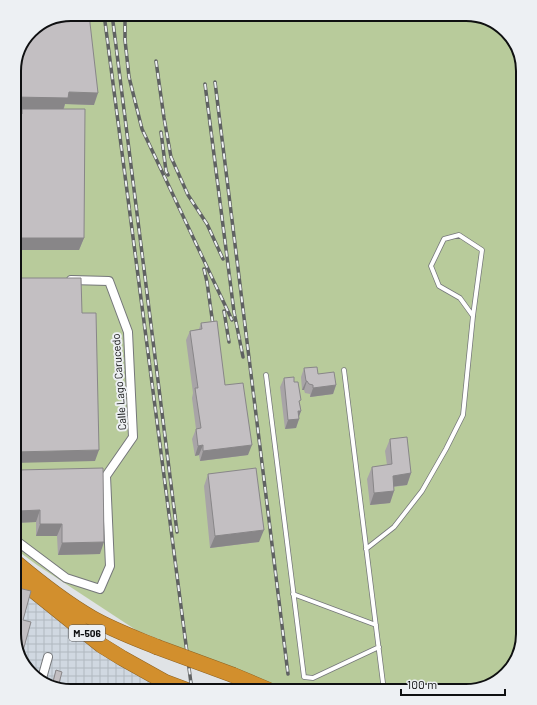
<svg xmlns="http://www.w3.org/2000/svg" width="537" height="705" font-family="Barlow,sans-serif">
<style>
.industrial{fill:url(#industrial-grid)}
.grass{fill:#b8cb9b}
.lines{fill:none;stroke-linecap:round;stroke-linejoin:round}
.lane-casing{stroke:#75777a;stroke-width:5.5}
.street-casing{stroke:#75777a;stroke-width:10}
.highway-casing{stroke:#8e6323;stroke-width:16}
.lane{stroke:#fff;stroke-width:4}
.street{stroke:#fff;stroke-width:8}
.highway{stroke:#d28f2d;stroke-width:15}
.rail-casing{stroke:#5f6162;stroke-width:3.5}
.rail{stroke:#edf0f3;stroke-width:2;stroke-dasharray:6;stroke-linecap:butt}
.highway-bridge-casing{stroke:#8e6323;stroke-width:16;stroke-linecap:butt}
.highway-bridge{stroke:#d28f2d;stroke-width:15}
.wall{fill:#a8a4a7}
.shaded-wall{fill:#888688}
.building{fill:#c3bfc2;stroke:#888688}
.labels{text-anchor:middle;stroke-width:4;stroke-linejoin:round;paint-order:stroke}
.shield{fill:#edf0f3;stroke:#525355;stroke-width:1}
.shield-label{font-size:10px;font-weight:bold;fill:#0f1011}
.street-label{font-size:11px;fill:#0f1011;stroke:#edf0f3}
.rim{fill:none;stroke:#0f1011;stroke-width:2}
</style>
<defs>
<pattern id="industrial-grid" width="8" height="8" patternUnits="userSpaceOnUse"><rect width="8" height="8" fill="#d0d8e1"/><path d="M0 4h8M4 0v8" fill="none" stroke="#b1b8c0"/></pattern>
</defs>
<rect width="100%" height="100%" fill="#e0e3e6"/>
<!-- industrial -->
<path class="industrial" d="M14 578 173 691H67L42 683 23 666 14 635Z"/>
<!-- grass -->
<path class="grass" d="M71 14H470L495 22 514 39 523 71V635L516 663 498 682 467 691H288L136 630 37 565 14 548V67L33 28Z"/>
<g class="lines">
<!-- lane casing -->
<g class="lane-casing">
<path id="lane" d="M344 370 384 691
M266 375 304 677 313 678 379 647
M366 549 394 527 422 491 446 449 463 415 473 316 482 250 459 235 444 239 431 266 439 286 460 298 473 316
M293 594 376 625"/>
</g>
<!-- street casing -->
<g class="street-casing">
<path id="street" d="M14 539 66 578 100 589 110 566 106 476 133 437 128 332 109 281 71 280
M41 682 48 657"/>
</g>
<!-- highway casing -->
<g class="highway-casing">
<path id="highway" d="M14 561C39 582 64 602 92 618 113 630 135 638 157 647
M14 575 101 645 122 658 165 682 189 691
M233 675 271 691"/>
</g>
<!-- lane -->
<use href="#lane" class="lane"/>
<!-- street -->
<use href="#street" class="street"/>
<!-- highway -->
<use href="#highway" class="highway"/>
<!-- rail casing -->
<g class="rail-casing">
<path id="rail" d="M104 14 192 691
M112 14 177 532
M125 14V40L129 77 142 129 232 320
M156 61 164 118 171 157 188 195 207 224 223 259
M215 82 288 674
M205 84 234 312 243 357
M161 132 166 171 168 175
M204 269 207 282 213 325
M224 311 229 342"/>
</g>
<!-- rail -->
<use href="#rail" class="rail"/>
<!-- highway-bridge casing -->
<g class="highway-bridge-casing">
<path id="highway-bridge" d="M157 647 233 675"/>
</g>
<!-- highway-bridge -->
<use href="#highway-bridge" class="highway-bridge"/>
</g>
<!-- wall -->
<path class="wall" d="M14 67 94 105 65 104 64 109 84 238 79 250H14V118L16 114H20L21 109H14Z
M201 323 225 385 248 455 200 461 199 455 195 456 192 439 196 429 192 398 193 393 186 340 190 331 199 329Z
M304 368 318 374 336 385 333 394 310 397V394L305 393 304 390H302L301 377Z
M284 378 294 382 300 404 301 411 299 416V419L296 428 285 429 280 387Z
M390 439 411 473 407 485 394 487V491L390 503 370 505 367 479 372 467 387 465 385 451Z
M18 470 100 554 58 555 57 536H36V522L14 523V481Z
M208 474 259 542 210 548 204 486Z
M56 670 58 687 67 691 51 686Z"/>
<!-- shaded-wall -->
<path class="shaded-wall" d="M69 92 98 93 94 105 65 104 63 110 14 109V97Z
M15 238H84L79 250H14Z
M306 381H307L304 390H302Z
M336 385 333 394 310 397 313 388Z
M298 411H301L298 419H299L296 428 285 429 288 420Z
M203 445 199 455 195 456 198 446Z
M252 445 248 455 200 461 203 451Z
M99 450 95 461 14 463V452Z
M411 473 407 485 388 487 393 476Z
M394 491 390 503 370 505 374 493Z
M40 510 36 522 14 523 19 511Z
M40 524H62L57 536H36Z
M264 530 259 542 210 548 215 536Z
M104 542 100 554 58 555 62 543Z"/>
<!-- building -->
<path class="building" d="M70 14H90V23L98 93 69 92 68 98 14 97V67L33 28Z
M22 109H85L84 238H15L16 114H22Z
M14 278H81L82 313H96L99 450 14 452Z
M217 321 225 385 243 383 252 445 203 451V445L198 446 196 429 201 428 195 388H198L190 331 202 329 201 323Z
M317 367 318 374 334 372 336 385 313 388V385L309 384 307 381H306L304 368Z
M294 377V382H298L301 400 299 401 301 411H298L299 419 288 420 284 378Z
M407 437 411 473 393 476 394 491 374 493 372 467 392 464 390 439Z
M103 468 104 542 62 543V524H40V510L19 511 18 470Z
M256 468 264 530 215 536 208 474Z
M14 587 31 591 23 620 31 622 21 658 14 634Z
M56 670 62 672 58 687 74 691H67L52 686Z"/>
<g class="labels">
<!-- shield labels -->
<rect class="shield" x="69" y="625" width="36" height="16" rx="3"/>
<g class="shield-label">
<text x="87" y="637">M-506</text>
</g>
<!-- street labels -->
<g class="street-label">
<text transform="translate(119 382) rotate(-94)" y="4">Calle Lago Carucedo</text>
</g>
</g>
<!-- crop -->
<path d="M0 0H537V705H0ZM71 21H466A50 50 0 0 1 516 71V634A50 50 0 0 1 466 684H71A50 50 0 0 1 21 634V71A50 50 0 0 1 71 21Z" fill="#edf0f3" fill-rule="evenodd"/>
<path class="rim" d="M71 21H466A50 50 0 0 1 516 71V634A50 50 0 0 1 466 684H71A50 50 0 0 1 21 634V71A50 50 0 0 1 71 21Z"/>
<!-- scale -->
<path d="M401 689v6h104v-6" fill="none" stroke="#0f1011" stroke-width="2"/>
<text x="407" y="689" font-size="12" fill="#0f1011" stroke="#edf0f3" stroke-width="3" paint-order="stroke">100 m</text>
</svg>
